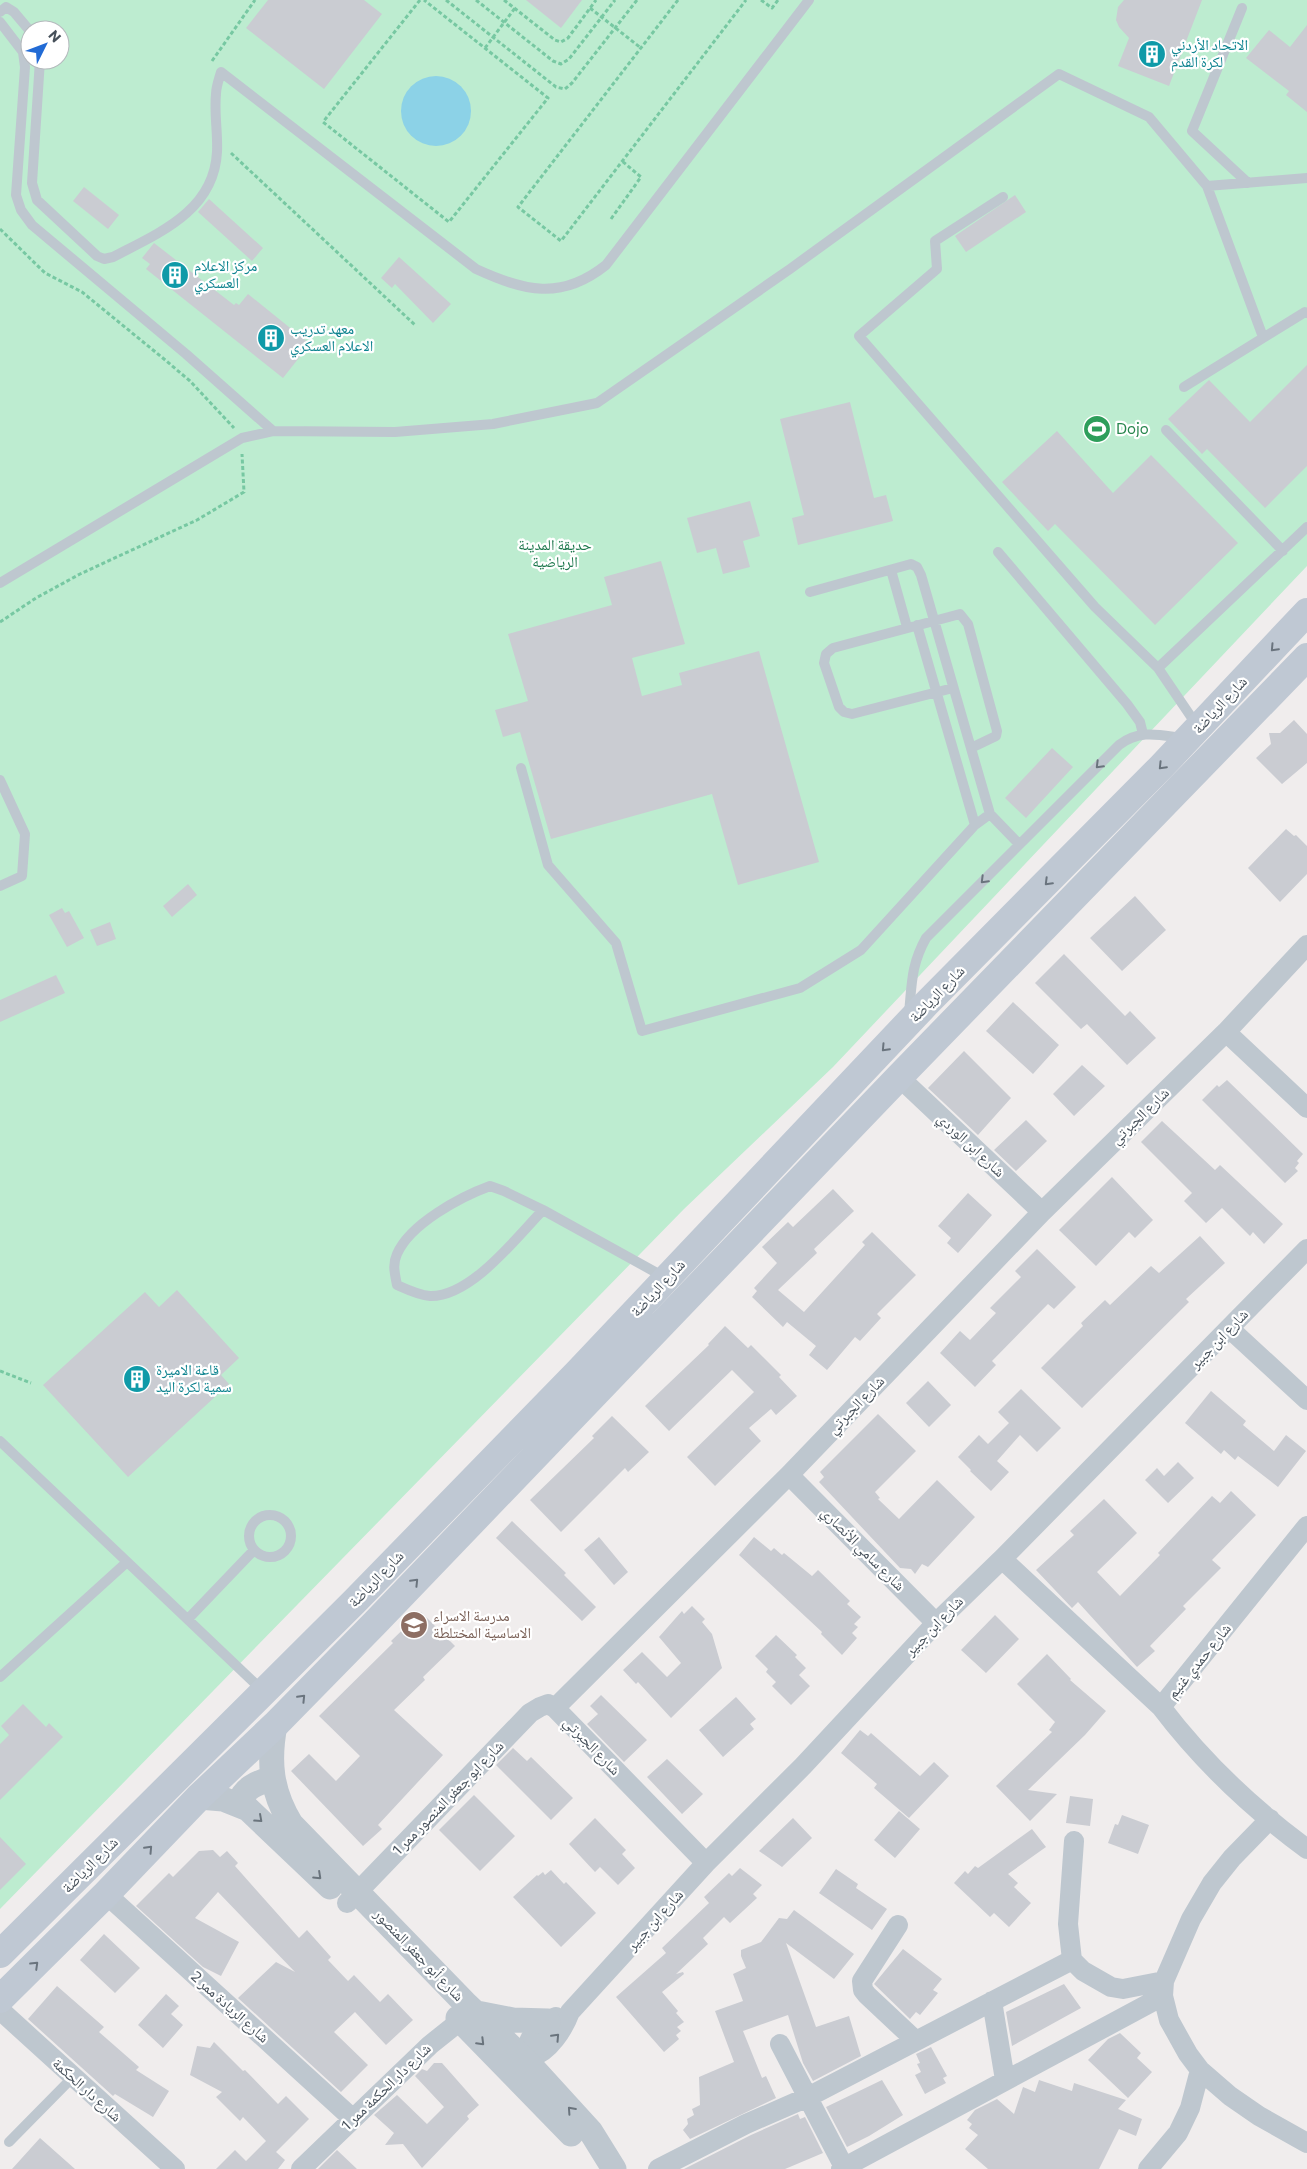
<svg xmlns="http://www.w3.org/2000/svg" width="1307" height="2169" font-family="Commissioner,'Noto Naskh Arabic',sans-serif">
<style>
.green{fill:#bdecd0;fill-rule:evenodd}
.water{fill:#8cd2e7}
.building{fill:#caccd2}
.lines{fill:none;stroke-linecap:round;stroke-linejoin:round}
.path{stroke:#77c8a2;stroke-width:3;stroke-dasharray:4 2.5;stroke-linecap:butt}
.service{stroke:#bec7cf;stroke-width:10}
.minor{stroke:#bec7cf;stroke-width:20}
.tertiary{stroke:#bec7cf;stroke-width:25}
.secondary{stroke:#bfc8d3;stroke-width:28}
.oneway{stroke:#6a747e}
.oneway2{stroke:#6a747d}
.labels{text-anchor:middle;stroke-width:4.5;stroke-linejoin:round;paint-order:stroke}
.culture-label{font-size:15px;fill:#0d838f;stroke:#fff;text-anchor:start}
.leisure-label{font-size:15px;fill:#27864d;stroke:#fff;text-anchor:start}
.park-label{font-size:15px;fill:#1b774b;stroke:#fff}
.street-label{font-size:15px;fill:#46505a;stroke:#fff}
.education-label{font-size:15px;fill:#785e54;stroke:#fff;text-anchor:start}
</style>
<rect width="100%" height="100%" fill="#f0eded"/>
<!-- green -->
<path class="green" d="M0 0H1307V566L833 1067 684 1209 0 1909ZM30 30H60V60H30Z"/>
<!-- water -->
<path class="water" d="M401 111a35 35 0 1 1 70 0a35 35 0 1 1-70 0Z"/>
<!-- building -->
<path class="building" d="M268 0H364L382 14 324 89 246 28Z
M526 0H582L561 28Z
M1124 0H1202L1169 86 1118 66 1129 38 1119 27 1116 20 1118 7Z
M1307 25V112L1286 95 1289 91 1246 58 1269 30 1290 47Z
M84 187 119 215 108 229 73 201Z
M1015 195 1026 212 966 252 955 236Z
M209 199 263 248 252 261 198 212Z
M154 243 234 305 236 303 239 305 248 294 310 344 283 378 146 269 150 264 142 258Z
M399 257 451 304 433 323 395 284 392 288 381 278Z
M1307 365V466L1265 508 1207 449 1202 454 1168 419 1209 380 1250 422Z
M850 402 874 498 886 495 893 521 798 545 792 518 804 515 780 419Z
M1057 431 1113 493 1151 455 1238 543 1155 625 1055 524 1048 531 1002 482Z
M750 501 760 536 743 541 750 567 723 574 716 548 697 553 687 518Z
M661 561 685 644 632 658 642 696 682 685 679 673 759 651 819 862 738 885 712 794 551 839 520 732 503 737 495 710 528 701 508 634 612 605 604 577Z
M1294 720 1307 734V763L1282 784 1256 758 1271 744 1269 733H1280Z
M1052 748 1073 767 1026 818 1005 798Z
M1286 829 1294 836 1296 835 1307 846V874L1280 902 1248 868Z
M188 884 197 895 172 917 163 906Z
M1135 896 1166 930 1122 971 1090 938Z
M62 908 65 913 69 911 84 938 67 947 49 915Z
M110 922 116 939 97 946 90 930Z
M1064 954 1125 1016 1130 1011 1156 1038 1127 1065 1087 1024 1081 1029 1035 983Z
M56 975 65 993 0 1022V1000Z
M1013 1002 1059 1045 1033 1074 986 1031Z
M964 1051 1011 1098 978 1135 928 1088Z
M1082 1065 1105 1086 1074 1116 1053 1094Z
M1227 1080 1303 1154 1297 1161 1299 1163 1295 1168 1298 1171 1285 1183 1202 1100 1217 1085 1219 1087Z
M1026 1120 1047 1141 1016 1171 994 1150Z
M1162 1121 1215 1170 1220 1165 1283 1224 1264 1244 1253 1232 1250 1236 1222 1208 1206 1223 1184 1201 1192 1193 1141 1142Z
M1112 1177 1153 1220 1135 1238 1129 1232 1096 1266 1059 1230Z
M833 1189 854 1211 814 1249 817 1253 778 1290 804 1312 865 1245 862 1242 872 1232 916 1275 877 1314 881 1318 860 1341 855 1337 827 1370 809 1355 816 1346 787 1322 783 1327 752 1297 757 1291 754 1288 777 1263 762 1247 788 1222 793 1227Z
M968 1193 992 1215 958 1253 947 1243 951 1238 938 1226Z
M1200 1236 1225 1263 1186 1299 1189 1302 1082 1408 1041 1368 1083 1326 1081 1323 1105 1300 1110 1305 1151 1266 1159 1273Z
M1037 1249 1076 1287 1054 1309 1048 1304 992 1361 996 1365 975 1387 940 1353 960 1331 970 1340 996 1313 990 1308 1021 1277 1015 1271Z
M177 1290 239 1358 221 1375 229 1384 128 1477 43 1385 145 1292 159 1307Z
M725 1326 748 1348 751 1345 781 1375 779 1377 797 1396 776 1415 771 1409 749 1428 761 1441 715 1486 687 1457 754 1392 732 1370 669 1431 645 1406 709 1345 708 1344Z
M928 1381 951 1405 929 1427 906 1403Z
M1021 1389 1061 1428 1037 1452 1020 1435 997 1461 1009 1472 991 1491 970 1471 971 1470 958 1457 979 1435 988 1444 1009 1423 998 1412Z
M1211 1391 1246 1421 1243 1425 1274 1451 1286 1435 1306 1451 1278 1487 1238 1456 1235 1460 1224 1450 1221 1454 1185 1423Z
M878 1414 916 1451 875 1492 880 1498 878 1499 899 1519 937 1480 975 1517 928 1567 922 1564 915 1574 911 1569 900 1568 819 1482 824 1477 820 1472Z
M612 1416 649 1452 628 1472 625 1468 561 1532 530 1500 594 1438 592 1436Z
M1178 1462 1194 1478 1168 1503 1145 1480 1157 1468 1164 1476Z
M1231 1491 1256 1515 1212 1560 1221 1568 1183 1606 1186 1609 1150 1646 1155 1651 1137 1667 1078 1602 1072 1608 1036 1570 1074 1535 1070 1531 1104 1499 1137 1533 1097 1572 1120 1596 1160 1555 1158 1553 1212 1496 1220 1503Z
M512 1521 566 1573 564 1575 596 1607 582 1621 496 1538Z
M599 1537 628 1572 614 1585 584 1550Z
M754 1537 771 1551 774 1548 782 1555 784 1553 812 1576 818 1570 850 1601 847 1604 861 1617 854 1624 858 1627 852 1633 857 1638 842 1655 821 1634 822 1632 739 1555Z
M692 1606 705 1619 702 1622 712 1634 722 1668 671 1718 638 1682 636 1684 623 1670 642 1652 667 1677 681 1663 659 1637 682 1611 684 1614Z
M421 1612 455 1646 423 1677 425 1680 394 1710 443 1755 378 1825 382 1829 363 1846 291 1771 309 1754 336 1781 360 1756 319 1716 393 1643 391 1641Z
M995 1615 1019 1639 986 1673 961 1650Z
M776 1635 797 1655 795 1657 806 1668 799 1675 810 1686 791 1705 772 1686 776 1682 766 1672 768 1669 755 1656Z
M1047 1654 1071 1679 1070 1680 1106 1711 1085 1735 1028 1790 1057 1794 1030 1821 996 1786 1052 1732 1049 1730 1055 1722 1017 1684Z
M601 1695 647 1740 624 1762 587 1724 598 1714 590 1706Z
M736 1697 756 1719 750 1724 754 1729 723 1757 699 1730Z
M23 1704 46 1727 49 1723 63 1737 0 1800V1744L9 1735 1 1726Z
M860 1730 868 1736 871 1733 920 1776 934 1762 949 1776 909 1818 874 1788 877 1784 841 1753Z
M513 1748 527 1761 531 1757 573 1798 551 1820 496 1765Z
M667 1759 703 1794 682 1814 647 1777Z
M474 1795 515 1836 480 1871 439 1830Z
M1070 1796 1093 1799 1090 1826 1066 1823Z
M899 1811 920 1829 895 1858 874 1840Z
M1122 1815 1149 1825 1138 1854 1108 1843 1115 1824 1118 1825Z
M595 1818 626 1850 622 1854 635 1868 618 1885 600 1867 595 1872 569 1844Z
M793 1818 812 1838 782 1867 759 1851Z
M1032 1829 1046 1847 1008 1874 1018 1883 1014 1887 1031 1903 1009 1927 994 1913 990 1917 954 1883 965 1871 968 1874 975 1866 978 1868Z
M0 1837 26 1864 0 1890Z
M213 1850 220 1857 227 1851 238 1863 235 1866 299 1938 307 1930 331 1957 328 1960 348 1981 354 1975 380 2002 388 1994 413 2020 386 2045 355 2012 334 2032 368 2065 341 2092 238 1998 276 1962 295 1972 218 1892 195 1918 239 1942 221 1976 203 1967 136 1906 169 1873 173 1877 199 1851Z
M740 1868 762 1885 753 1894 757 1898 730 1923 724 1917 703 1938 708 1944 676 1974 683 1972 684 1974 662 1992 678 2011 676 2013 684 2022 677 2027 681 2031 676 2035 679 2039 664 2052 616 1997 666 1953 662 1948 709 1903 704 1897 729 1873 732 1876Z
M836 1869 858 1884 856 1888 887 1909 872 1930 819 1893Z
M551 1870 564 1884 566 1882 596 1913 561 1947 513 1897 537 1875 538 1876 543 1872 545 1875Z
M794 1910 854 1954 834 1979 786 1943 816 2027 849 2016 861 2056 813 2081 803 2063 788 2015 743 2031 762 2078 766 2076 776 2098 690 2139 683 2130 688 2124 687 2119 694 2115 692 2109 700 2105 699 2077 734 2062 715 2011 743 2001 733 1974 746 1968 741 1956V1950L761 1942 779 1918 787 1919Z
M104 1934 140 1968 115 1993 80 1960Z
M903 1949 942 1979 933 1990 938 1993 920 2015 916 2012 910 2019 874 1984Z
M1064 1984 1081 2008 1012 2046 1006 2012Z
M57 1986 104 2027 99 2032 139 2067 136 2070 169 2091 153 2117 115 2094 113 2096 28 2019Z
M166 1994 179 2006 171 2014 183 2025 163 2048 138 2025Z
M1120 2033 1141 2053 1137 2058 1152 2072 1128 2098 1088 2060 1108 2039Z
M214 2042 243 2071 245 2070 278 2104 286 2096 309 2119 276 2152 285 2160 278 2169H216L235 2150 246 2161 266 2141 243 2117 240 2121 216 2097 222 2092 190 2075 197 2046 210 2048Z
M931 2047 947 2076 943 2078 946 2083 925 2094 915 2075 921 2072 917 2064 920 2063 916 2054Z
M434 2063H442L479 2105 467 2116 469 2119 422 2168 403 2144 385 2145 394 2133 374 2115 397 2095 427 2124 444 2107 415 2076 422 2069 427 2071Z
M882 2080 903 2115 869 2136 847 2147 826 2107Z
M1039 2080 1072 2091 1074 2083 1126 2100 1118 2109 1142 2119 1136 2136 1119 2129 1099 2169H988L965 2149 978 2135 969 2128 972 2124 967 2120 975 2110 997 2099 1014 2114 1023 2087 1035 2092Z
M798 2114 800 2119 805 2117 823 2153 785 2169H684L751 2135Z
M40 2138 75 2169H12Z
M337 2150 357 2169H318Z"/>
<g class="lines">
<!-- path -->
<path class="path" d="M420 0 323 122 449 222 548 98 424 0
M446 0 556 87 565 89 572 83 637 0
M476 0 553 61 561 64 569 59 615 0
M504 0 555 40 561 42 568 38 596 0
M678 0 518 207 561 241 746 0
M761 0 772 8 778 0
M590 8 641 48
M485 48 515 8
M212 61 255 0
M231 153 415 325
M611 219 641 177 622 161
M0 229 45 273 82 292 164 359 190 381 234 428
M0 622 36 598 80 574 197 520 244 492 242 454
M0 1371 31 1383"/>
<!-- service -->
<path class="service" d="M1242 8 1192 131 1248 183
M0 12 6 7 14 12 30 31
M0 22 23 52 25 67 16 195 21 210 32 225 186 354 273 431 395 432 493 424 597 403 790 269 1059 74 1149 117 1207 186 1263 337
M40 60 32 183 37 200 97 256 104 259 113 257C159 233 214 211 217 152 218 133 214 113 216 94 216 87 219 79 221 72L476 269C524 291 561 301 606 265L809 0
M1207 186 1307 178
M1003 197 935 241 937 269 859 336 1095 607 1158 668
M1184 387 1305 312 1307 313
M1166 430 1283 551
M998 552 1127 704 1140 722 1143 734
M891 570 907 627
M0 583 242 438 273 431
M810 592 911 564 917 567 921 575 990 814 1019 844
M917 625 975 825
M953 688 852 714 844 712 839 707 824 663 826 654 833 648 960 614 968 624 997 731 996 736 971 748
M1198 727 1158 668 1307 527
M521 768 548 865 616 943 642 1031 800 988 861 950 975 825 990 814
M0 780 25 834 22 876 0 886
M909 1013C912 983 911 965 926 938L1119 745C1140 729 1159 735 1183 738
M490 1186 504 1191 543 1210C516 1238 471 1297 430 1296 418 1295 408 1290 397 1285 395 1274 392 1265 397 1254 410 1224 460 1197 490 1186Z
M543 1210 666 1278
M0 1441 264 1692
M249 1536a21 21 0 1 1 42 0a21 21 0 1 1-42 0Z
M188 1619 254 1550
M0 1677 127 1562
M9 2142 73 2077"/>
<!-- minor -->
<path class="minor" d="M1226 1032 1307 1108
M899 1077 1042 1212
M1230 1329 1307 1400
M789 1475 936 1623
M1307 1526 1161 1707C1202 1761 1253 1809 1307 1849
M1002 1559 1161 1707
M555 1708 789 1475 1042 1212 1226 1032 1307 945
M1270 1819 1232 1858 1212 1883 1191 1919 1164 1981 1163 1996 1169 2020 1188 2054 1200 2070 1230 2096 1259 2116 1307 2143
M1074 1841 1068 1924 1072 1960 1083 1971 1111 1987 1123 1989 1164 1981
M106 1894 353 2119
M347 1903 530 1713 540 1707 548 1704 555 1708 706 1863
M898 1925 862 1981 863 1990 867 1995 915 2040
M992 2001 1005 2080
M0 2010 175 2169
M780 2044 844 2167
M511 2059C518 2058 525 2059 531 2057 549 2053 564 2028 570 2012L706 1863 803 1766 936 1623 1002 1559 1307 1249
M521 2071C525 2044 530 2030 556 2017
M301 2169 430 2045 460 2021 474 2015
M658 2169 746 2124 808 2097 1072 1960
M841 2169 1163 1996
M1148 2169 1178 2133 1190 2108 1200 2070"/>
<!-- tertiary -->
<path class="tertiary" d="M275 1725C268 1762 271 1791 291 1824L465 2003 529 2064 591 2132 614 2169
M199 1797 223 1799 248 1809 330 1887
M238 1804C245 1788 255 1783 271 1779
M477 2013 513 2020 548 2021
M458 2018 571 2134"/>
<!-- secondary -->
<path class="secondary" d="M0 1954 355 1601 578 1372 926 1004 1161 767 1307 612
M0 1999 106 1894 199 1797 275 1725 376 1622 899 1077 1307 657"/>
</g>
<!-- one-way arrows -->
<defs><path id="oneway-chevron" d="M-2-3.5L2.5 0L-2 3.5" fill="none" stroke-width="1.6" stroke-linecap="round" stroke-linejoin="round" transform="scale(1.25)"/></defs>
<g class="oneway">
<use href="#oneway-chevron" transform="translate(1274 648) rotate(133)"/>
<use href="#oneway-chevron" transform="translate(1162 766) rotate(134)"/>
<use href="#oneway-chevron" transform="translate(1048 882) rotate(135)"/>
<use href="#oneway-chevron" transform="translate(885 1048) rotate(133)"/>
<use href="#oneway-chevron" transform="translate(415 1582) rotate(-46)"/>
<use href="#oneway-chevron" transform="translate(302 1698) rotate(-46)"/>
<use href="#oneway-chevron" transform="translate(149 1849) rotate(-47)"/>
<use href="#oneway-chevron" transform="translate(35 1965) rotate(-44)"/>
</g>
<g class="oneway2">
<use href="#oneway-chevron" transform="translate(1099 765) rotate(135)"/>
<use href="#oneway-chevron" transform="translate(984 880) rotate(135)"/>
<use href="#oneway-chevron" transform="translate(259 1819) rotate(42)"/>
<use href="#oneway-chevron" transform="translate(318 1876) rotate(43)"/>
<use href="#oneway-chevron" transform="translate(556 2037) rotate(-47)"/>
<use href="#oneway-chevron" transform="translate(481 2042) rotate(45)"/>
<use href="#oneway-chevron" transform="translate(571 2110) rotate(-132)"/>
</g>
<!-- icons -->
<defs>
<g id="building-disc" transform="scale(1.4375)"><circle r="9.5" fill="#0f9aa8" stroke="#fff"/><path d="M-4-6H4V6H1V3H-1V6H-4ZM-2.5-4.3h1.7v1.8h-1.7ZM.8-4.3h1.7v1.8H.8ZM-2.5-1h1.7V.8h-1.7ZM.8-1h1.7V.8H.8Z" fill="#fff"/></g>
<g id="stadium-disc" transform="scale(1.4375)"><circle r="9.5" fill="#2e9e5b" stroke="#fff"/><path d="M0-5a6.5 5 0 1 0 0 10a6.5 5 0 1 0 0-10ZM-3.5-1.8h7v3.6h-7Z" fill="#fff"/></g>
<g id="school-disc" transform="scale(1.4375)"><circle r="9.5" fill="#8d6e63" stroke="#fff"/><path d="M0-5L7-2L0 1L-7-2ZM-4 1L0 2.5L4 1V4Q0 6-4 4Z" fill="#fff"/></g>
</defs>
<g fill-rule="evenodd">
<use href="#building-disc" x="1152" y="54"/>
<use href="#building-disc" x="175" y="275"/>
<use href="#building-disc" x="271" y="338"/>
<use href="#stadium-disc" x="1097" y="429"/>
<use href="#building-disc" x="137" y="1379"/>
<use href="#school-disc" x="414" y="1625"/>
</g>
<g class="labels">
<!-- culture labels -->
<g class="culture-label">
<text x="1171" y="50">الاتحاد الأردني<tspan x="1171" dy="17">لكرة القدم</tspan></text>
<text x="194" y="271">مركز الاعلام<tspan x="194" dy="17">العسكري</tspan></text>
<text x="290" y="334">معهد تدريب<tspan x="290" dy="17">الاعلام العسكري</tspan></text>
<text x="156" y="1375">قاعة الاميرة<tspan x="156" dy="17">سمية لكرة اليد</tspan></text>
</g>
<!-- leisure labels -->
<g class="leisure-label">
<text x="1116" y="434">Dojo</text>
</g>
<!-- park labels -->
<g class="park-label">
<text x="555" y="550">حديقة المدينة<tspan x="555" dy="17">الرياضية</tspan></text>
</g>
<!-- street labels -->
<g class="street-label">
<text transform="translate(1220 705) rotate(-47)" y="5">شارع الرياضة</text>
<text transform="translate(937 994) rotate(-46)" y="5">شارع الرياضة</text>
<text transform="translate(1140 1116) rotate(-44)" y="5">شارع الجبرتي</text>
<text transform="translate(971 1145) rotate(43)" y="5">شارع ابن الوردي</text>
<text transform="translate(658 1288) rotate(-47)" y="5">شارع الرياضة</text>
<text transform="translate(1219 1339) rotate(-46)" y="5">شارع ابن جبير</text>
<text transform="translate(856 1405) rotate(-46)" y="5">شارع الجبرتي</text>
<text transform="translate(863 1549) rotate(45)" y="5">شارع سامي الأنصاري</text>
<text transform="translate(376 1579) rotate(-46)" y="5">شارع الرياضة</text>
<text transform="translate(934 1626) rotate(-46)" y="5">شارع ابن جبير</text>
<text transform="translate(1199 1661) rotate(-51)" y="5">شارع حمدي غنيم</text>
<text transform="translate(592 1746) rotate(46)" y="5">شارع الجبرتي</text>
<text transform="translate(448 1798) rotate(-46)" y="5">شارع ابو جعفر المنصور ممر 1</text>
<text transform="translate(90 1865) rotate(-45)" y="5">شارع الرياضة</text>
<text transform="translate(655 1920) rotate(-48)" y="5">شارع ابن جبير</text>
<text transform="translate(419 1955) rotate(46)" y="5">شارع أبو جعفر المنصور</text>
<text transform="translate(230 2007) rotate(42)" y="5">شارع الريادة ممر 2</text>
<text transform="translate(386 2087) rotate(-44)" y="5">شارع دار الحكمة ممر 1</text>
<text transform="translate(87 2090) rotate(42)" y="5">شارع دار الحكمة</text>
</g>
<!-- education labels -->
<g class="education-label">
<text x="433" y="1621">مدرسة الاسراء<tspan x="433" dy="17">الاساسية المختلطة</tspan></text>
</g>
</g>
<!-- north arrow -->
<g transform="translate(45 45) rotate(48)"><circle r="24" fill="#ffffff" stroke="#b5b9bd"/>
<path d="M0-4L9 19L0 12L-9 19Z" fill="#226bd5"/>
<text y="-8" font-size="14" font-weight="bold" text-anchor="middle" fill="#46505a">N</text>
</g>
</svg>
